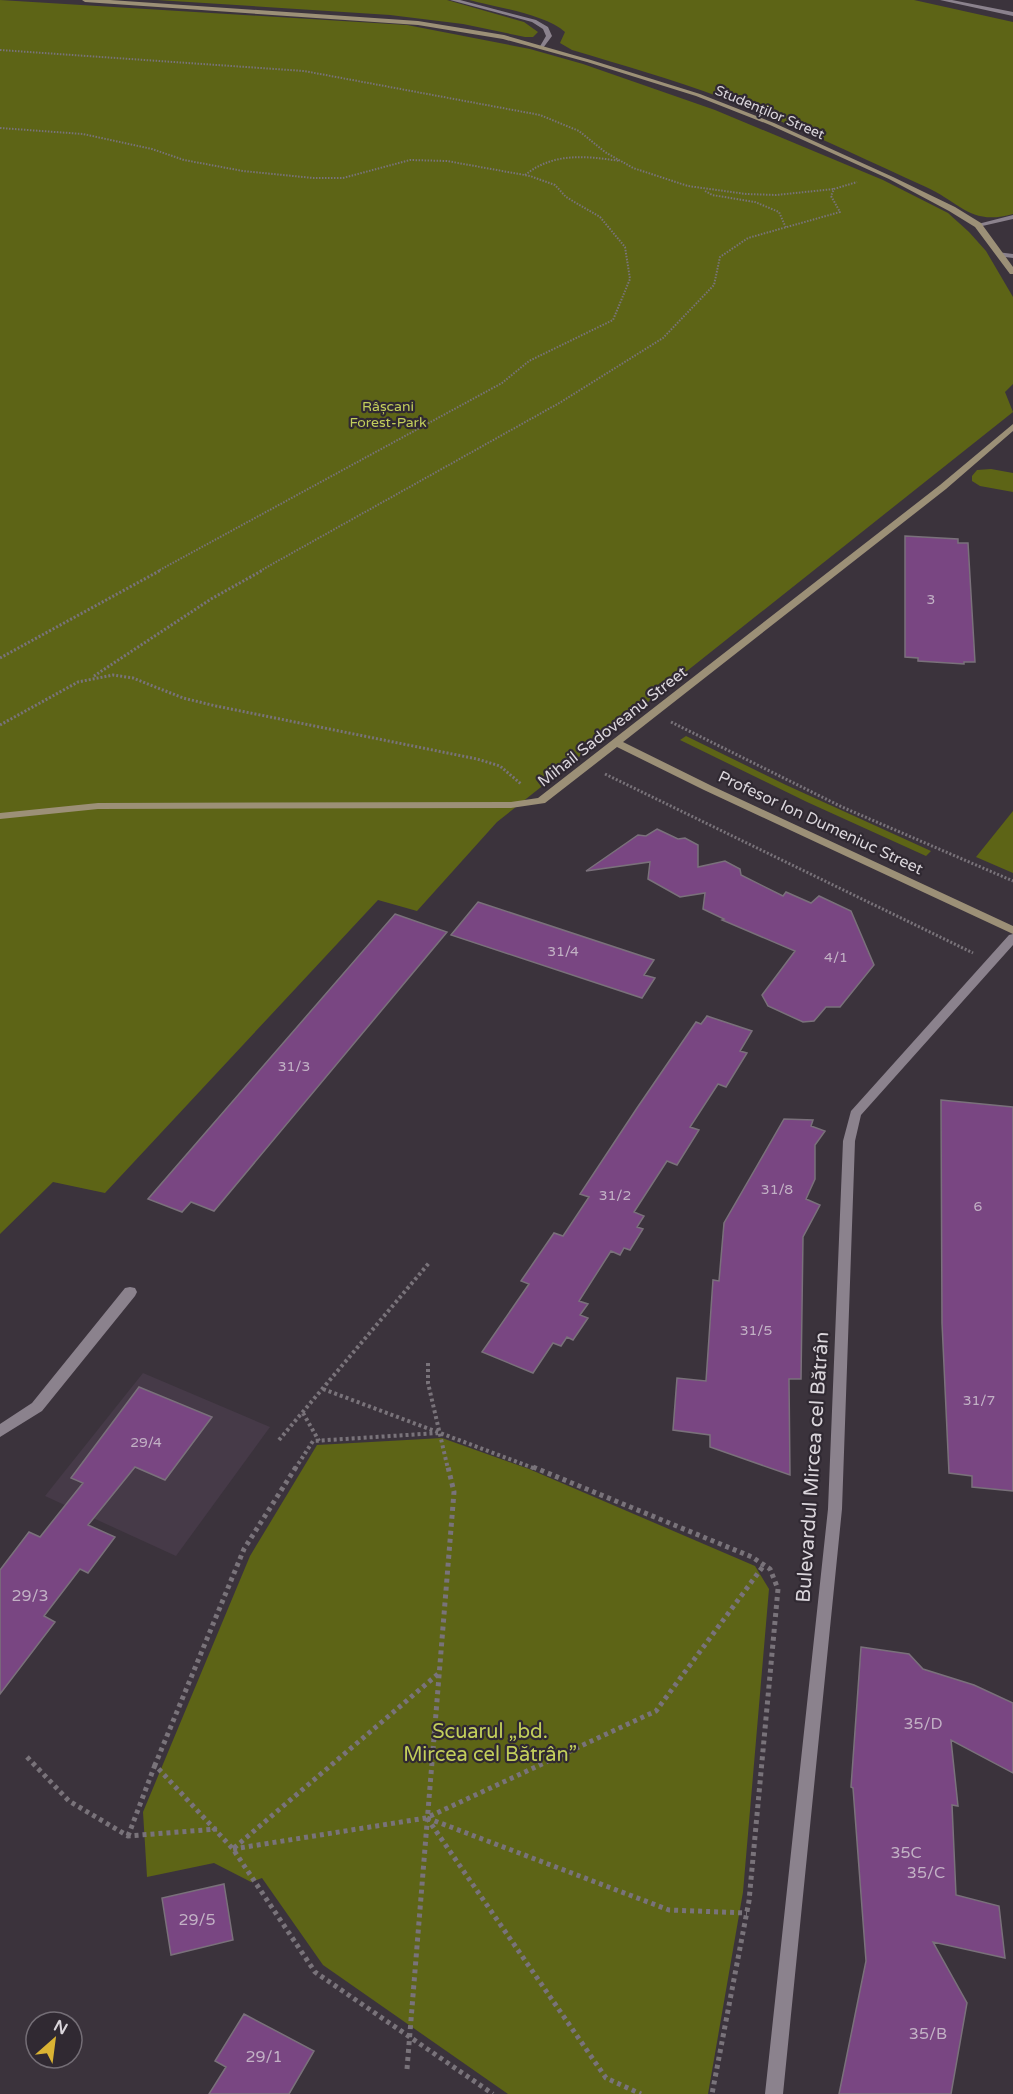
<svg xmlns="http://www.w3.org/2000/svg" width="1013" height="2094" font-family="'Varela Round',sans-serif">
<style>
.built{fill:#463a48}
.green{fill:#5d6416}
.building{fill:#794682;stroke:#7a717b;stroke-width:1.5}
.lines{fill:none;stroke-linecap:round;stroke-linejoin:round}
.path-far3{stroke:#79737a;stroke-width:2;stroke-dasharray:1.5 1.5;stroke-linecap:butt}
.path-far2{stroke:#79737a;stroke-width:3;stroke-dasharray:2 2;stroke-linecap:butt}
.path-far1{stroke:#79737a;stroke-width:4;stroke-dasharray:3 3;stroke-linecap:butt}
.path{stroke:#79737a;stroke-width:5;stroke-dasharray:4 4;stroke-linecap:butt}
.lane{fill:#8b828d;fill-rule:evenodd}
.street{fill:#8b828d;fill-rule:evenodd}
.secondary{fill:#9c9077;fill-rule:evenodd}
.labels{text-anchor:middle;stroke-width:4.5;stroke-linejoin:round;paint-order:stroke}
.far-street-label{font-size:14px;fill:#dad5db;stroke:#302932}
.far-park-label{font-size:14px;fill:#c2ce5b;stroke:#302932}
.number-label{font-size:14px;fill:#c2b1c5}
.street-label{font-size:16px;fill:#dad5db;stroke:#302932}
.near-number-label{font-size:16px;fill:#c2b1c5}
.near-street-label{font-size:20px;fill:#dad5db;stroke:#302932}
.near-park-label{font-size:20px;fill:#c2ce5b;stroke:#302932}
</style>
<rect width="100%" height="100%" fill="#3b333c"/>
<!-- built -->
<path class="built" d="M143 1373 270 1427 176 1556 45 1496Z"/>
<!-- green -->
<path class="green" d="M0 0 407 25 530 49 583 64 715 110 883 180 948 213 969 232 986 251 1013 297V384L1005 392 1013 412 497 822 417 911 378 900 105 1193 53 1182 0 1234Z
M157 0H447L524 22 538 32 533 37H525L463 24 390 15Z
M469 0H914L1013 22V214C971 226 961 203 926 187 858 156 790 123 720 97 672 79 622 65 572 50L560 43 565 32C545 14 495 7 469 0Z
M991 469 1013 473V492L980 486 972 481V476L977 470Z
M686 736 786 785 931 851 926 856 807 802 680 740Z
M1013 811V873L976 857Z
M442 1438 529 1469 755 1566 769 1589 743 1892 708 2094H508L323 1965 262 1878 251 1882 214 1863 147 1877 143 1812 250 1556 317 1445Z"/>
<!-- building -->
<path class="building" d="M905 536 958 539V543H968L975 662H964V664L918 661V658L905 657Z
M657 829 678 839 685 838 698 845V867L725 861 740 869 741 875 783 896 786 892 811 903 819 896 851 911 874 965 840 1007H826L814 1021 803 1022 768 1006 762 995 795 951 722 920 724 919 703 909 705 893 680 897 648 879 650 862 586 871 638 835 646 836Z
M478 902 654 960 644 975 655 978 642 998 451 935Z
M395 914 447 932 214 1211 191 1202 182 1212 148 1199Z
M707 1016 752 1031 740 1051 747 1053 726 1087 718 1084 690 1127 699 1130 677 1165 667 1161 634 1212 644 1216 637 1227 643 1229 630 1250 624 1248 620 1255 611 1251 579 1301 588 1304 580 1315 588 1318 573 1340 567 1337 561 1346 553 1343 533 1373 482 1352 529 1284 521 1281 554 1233 563 1236 589 1197 580 1194 637 1108 696 1022 701 1024Z
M941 1100 1013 1107V1491L972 1487V1476L949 1473 942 1323Z
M784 1119 813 1120 811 1126 825 1131 815 1145V1179L806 1199 820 1205 803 1237 801 1379H789L790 1475 710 1447V1435L673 1430 677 1378 706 1381 713 1280 719 1281 724 1223Z
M139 1387 212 1417 165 1480 135 1467 88 1525 115 1537 88 1573 80 1569 44 1616 55 1622 0 1694V1570L29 1532 40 1537 83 1483 71 1478Z
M861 1647 909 1654 923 1669 974 1685 1013 1703V1773L951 1740 958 1806 952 1805 956 1895 999 1906 1005 1958 933 1942 967 2003 951 2094H839L866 1961 853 1788 851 1787Z
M224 1884 233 1940 171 1955 162 1898Z
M244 2014 314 2051 289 2094H209L226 2067 215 2061Z"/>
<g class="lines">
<!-- path-far3 -->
<path class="path-far3" d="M0 50 304 71 540 115 579 131 605 152 633 168 688 186 746 194 776 195 834 189
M0 128 83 134 152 149 184 160 243 171 313 178H343L410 160 447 161 530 176 555 185 566 197 600 217 625 247 630 279 613 320 529 361 502 383 158 571
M525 175C554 152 586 156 620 161
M705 191 712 195 755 202 779 212 786 228
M260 571 561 402 663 338 714 285 720 257 748 238 840 212 831 196 834 189 857 182"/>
<!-- path-far2 -->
<path class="path-far2" d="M0 658 161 570
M94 676 211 599 263 570
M671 722 842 807 1013 881
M0 725 78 682 113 675 133 678 183 698 216 706 477 759 500 766 521 784
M605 774 973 953"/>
<!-- path-far1 -->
<path class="path-far1" d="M428 1363V1383L448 1469
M323 1389 536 1469
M303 1413 319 1441
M279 1440 429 1263
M295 1469 313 1441 438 1433"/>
<!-- path -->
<path class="path" d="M296 1467 244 1549 155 1765 233 1849 315 1972 493 2094
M533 1467 752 1557 770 1569 778 1589 749 1901 712 2094
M27 1757 69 1801 128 1836 217 1829
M427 1818 606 2078 641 2094
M427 1818 669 1910 747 1913
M128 1836 155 1765
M234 1848 438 1674
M233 1849 426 1818 656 1711 764 1565
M407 2069 454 1492 448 1467"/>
<!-- lane -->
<path class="lane" d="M997 252 1013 254V258L997 256Z
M1013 934V945L861 1115 855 1141 842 1509 783 2094H765L828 1509 843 1141 851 1111 1009 935Z
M130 1287 135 1288 137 1292 135 1296 42 1411 0 1437V1424L32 1403 125 1288Z"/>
<!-- street -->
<path class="street" d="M450 0H460L536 20 548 27 552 36 543 48H539L546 36 543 29 532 22Z
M940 0H952L1013 12V16Z
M1013 215V219L978 227 974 225Z"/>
<!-- secondary -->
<path class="secondary" d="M82 0H110L418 21 504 35 591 60 700 94 774 123 893 177 955 207 981 223 1013 267V274H1010L975 227 949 211 889 179 770 125 696 96 587 62 503 39 418 25 85 2Z
M1013 424V431L946 489 623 742 712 786 1013 926V934L704 790 617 747 545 803 511 808 98 809 0 819V813L98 803 511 802 538 798 940 485Z"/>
</g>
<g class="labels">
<!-- far-street labels -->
<g class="far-street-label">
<text transform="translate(770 112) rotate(23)" y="5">Studenților Street</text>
</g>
<!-- far-park labels -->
<g class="far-park-label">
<text x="388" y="411">Râșcani<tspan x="388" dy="16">Forest-Park</tspan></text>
</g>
<!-- number labels -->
<g class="number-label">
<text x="931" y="604">3</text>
<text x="563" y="956">31/4</text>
<text x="836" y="962">4/1</text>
<text x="294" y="1071">31/3</text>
<text x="777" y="1194">31/8</text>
<text x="615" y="1200">31/2</text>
<text x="978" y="1211">6</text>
<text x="756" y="1335">31/5</text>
<text x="979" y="1405">31/7</text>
<text x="146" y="1447">29/4</text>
</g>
<!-- street labels -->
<g class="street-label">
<text transform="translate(612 726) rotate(-38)" y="6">Mihail Sadoveanu Street</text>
<text transform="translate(821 822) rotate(25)" y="6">Profesor Ion Dumeniuc Street</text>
</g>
<!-- near-number labels -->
<g class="near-number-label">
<text x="30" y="1601">29/3</text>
<text x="923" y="1729">35/D</text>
<text x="906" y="1858">35C</text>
<text x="926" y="1878">35/C</text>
<text x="197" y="1925">29/5</text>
<text x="928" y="2039">35/B</text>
<text x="264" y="2062">29/1</text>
</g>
<!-- near-street labels -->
<g class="near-street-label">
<text transform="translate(812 1467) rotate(-86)" y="7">Bulevardul Mircea cel Bătrân</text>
</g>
<!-- near-park labels -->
<g class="near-park-label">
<text x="490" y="1738">Scuarul „bd.<tspan x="490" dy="23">Mircea cel Bătrân”</tspan></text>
</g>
</g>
<!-- north arrow -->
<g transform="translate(54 2040) rotate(28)"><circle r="28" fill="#302932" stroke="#746e76" stroke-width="1.5"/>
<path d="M0-4.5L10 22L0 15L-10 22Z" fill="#dab333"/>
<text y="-9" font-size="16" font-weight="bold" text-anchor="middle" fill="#dad5db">N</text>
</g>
</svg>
